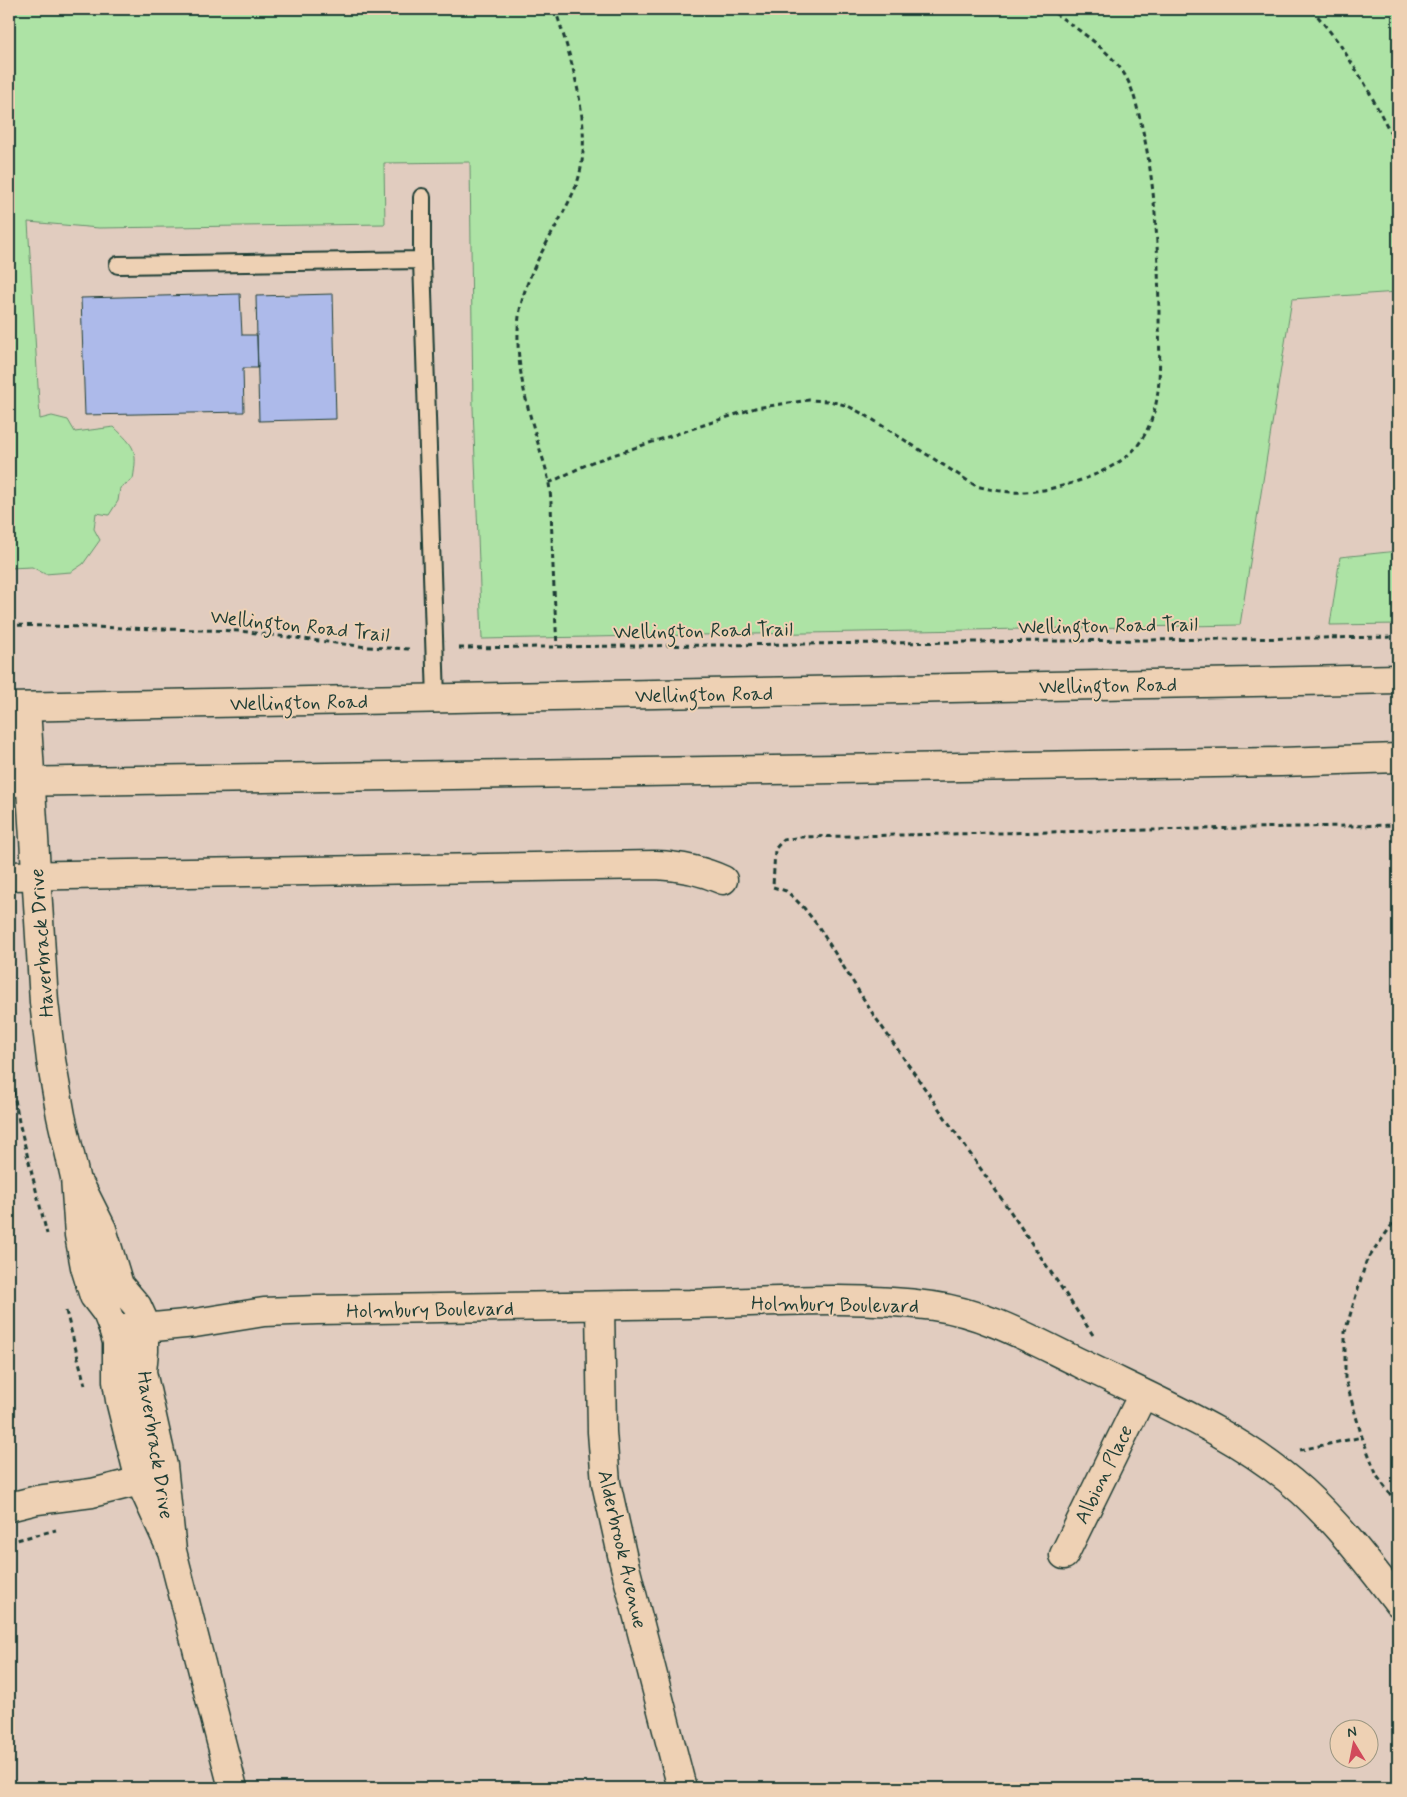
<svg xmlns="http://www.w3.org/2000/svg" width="1407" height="1797" font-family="Mynerve,sans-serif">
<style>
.green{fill:#ade3a5;stroke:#66906c}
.building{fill:#adbaea;stroke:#1f3d34}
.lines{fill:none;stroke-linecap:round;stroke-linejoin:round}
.lane-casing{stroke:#1f3d34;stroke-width:20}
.street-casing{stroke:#1f3d34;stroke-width:31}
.secondary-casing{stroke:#1f3d34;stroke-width:31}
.highway-casing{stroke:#1f3d34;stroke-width:31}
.path{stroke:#1f3d34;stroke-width:3;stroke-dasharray:5 4;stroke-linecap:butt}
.lane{stroke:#eed1b4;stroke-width:16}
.street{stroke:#eed1b4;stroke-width:28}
.secondary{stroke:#eed1b4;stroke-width:28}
.highway{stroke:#eed1b4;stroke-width:28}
.labels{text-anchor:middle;stroke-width:4;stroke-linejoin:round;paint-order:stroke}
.street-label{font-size:20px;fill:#1f3d34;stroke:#eed1b4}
</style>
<rect width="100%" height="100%" fill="#e1ccbf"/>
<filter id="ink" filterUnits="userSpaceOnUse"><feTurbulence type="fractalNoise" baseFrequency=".02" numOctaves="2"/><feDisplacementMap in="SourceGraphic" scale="10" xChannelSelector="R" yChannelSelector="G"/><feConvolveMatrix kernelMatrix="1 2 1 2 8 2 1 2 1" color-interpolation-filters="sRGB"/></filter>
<g filter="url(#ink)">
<!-- green -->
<path class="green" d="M9 9H1398V292L1292 299 1240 625 482 639 473 408 470 162 384 163 385 224 99 228 28 222 40 419 52 416 68 420 75 432 114 427C135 447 138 450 133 479L120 488 118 501 109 515 96 513 94 529 100 540 83 564 71 572 45 574 32 567 9 568Z
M1398 551V624L1330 625 1340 557Z"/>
<!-- building -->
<path class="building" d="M240 294 242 335H257L258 368H243L244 412 85 415 81 298Z
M333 294 336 419 259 421 256 296Z"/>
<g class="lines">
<!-- lane casing -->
<g class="lane-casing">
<path id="lane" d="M422 197V260
M118 265 422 260 436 699"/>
</g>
<!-- street casing -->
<g class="street-casing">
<path id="street" d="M9 876 656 865C680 866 701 870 723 880
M600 1306 602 1432 606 1483 623 1559 682 1788
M113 1328H144L195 1323 264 1312 317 1310C442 1308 566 1306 690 1304 771 1302 853 1295 933 1306 986 1313 1034 1341 1082 1364 1155 1400 1240 1435 1302 1491 1338 1524 1368 1563 1398 1602
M9 1507 37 1500 92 1493 140 1481 161 1468
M1064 1555 1143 1394"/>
</g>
<!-- secondary casing -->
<g class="secondary-casing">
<path id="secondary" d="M26 707 44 1002 51 1060 61 1116 75 1177 79 1235 85 1267 94 1296 107 1313 113 1328 117 1342V1381L120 1400 140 1481 172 1551
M81 1187 102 1229 119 1285 137 1306 142 1317 144 1328V1351L142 1372 163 1466 172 1551 233 1788"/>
</g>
<!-- highway casing -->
<g class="highway-casing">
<path id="highway" d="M9 707 1398 679
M9 782 1281 762 1398 758"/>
</g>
<!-- path -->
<path class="path" d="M555 9C572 60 598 141 573 193 552 239 518 280 518 332 517 367 526 403 536 436 540 452 547 468 549 484 552 501 551 519 552 537 553 573 555 610 557 646
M1312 9 1339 43 1365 84 1398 147
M549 483 592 462 755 408 809 400 830 401 848 406 867 416 976 486C992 490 1008 493 1025 492 1057 491 1122 471 1140 442 1147 432 1152 420 1155 408 1162 379 1159 343 1159 314 1158 247 1156 179 1139 115 1136 103 1133 90 1127 79 1113 51 1074 27 1049 9
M9 625 240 631 367 647 410 649
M459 648 1398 637
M9 1064 19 1122 47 1234
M1398 1216 1366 1262 1345 1332V1378L1362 1437 1377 1476 1398 1505
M66 1311 85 1385
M1093 1335 1010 1211 873 1014 818 926 804 908 792 896 786 891 773 887 775 849 783 840 801 837 1398 825
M1300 1450 1362 1437
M9 1542 56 1530"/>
<!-- lane -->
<use href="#lane" class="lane"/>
<!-- street -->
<use href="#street" class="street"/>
<!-- secondary -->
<use href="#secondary" class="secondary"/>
<!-- highway -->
<use href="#highway" class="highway"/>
</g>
</g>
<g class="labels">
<!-- street labels -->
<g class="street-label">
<text transform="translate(300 625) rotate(6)" y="7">Wellington Road Trail</text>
<text transform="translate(1108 625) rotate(-1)" y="7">Wellington Road Trail</text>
<text transform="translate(703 630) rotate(-1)" y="7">Wellington Road Trail</text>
<text transform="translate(1108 685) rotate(-1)" y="7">Wellington Road</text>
<text transform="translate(704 694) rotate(-1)" y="7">Wellington Road</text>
<text transform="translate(299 702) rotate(-1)" y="7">Wellington Road</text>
<text transform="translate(41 943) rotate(-94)" y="7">Haverbrack Drive</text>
<text transform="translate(835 1304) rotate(1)" y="7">Holmbury Boulevard</text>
<text transform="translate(430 1309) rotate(-1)" y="7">Holmbury Boulevard</text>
<text transform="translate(156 1445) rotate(81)" y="7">Haverbrack Drive</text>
<text transform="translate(1103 1474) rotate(-64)" y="7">Albion Place</text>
<text transform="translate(623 1549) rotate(77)" y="7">Alderbrook Avenue</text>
</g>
</g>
<!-- margin -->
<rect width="1407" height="1797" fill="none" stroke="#eed1b4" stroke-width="30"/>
<rect x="15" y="15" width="1377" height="1767" fill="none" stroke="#1f3d34" stroke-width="2" filter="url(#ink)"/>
<!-- north arrow -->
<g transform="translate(1354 1744) rotate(350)"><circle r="24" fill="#eed1b4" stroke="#9b9681"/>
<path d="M0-4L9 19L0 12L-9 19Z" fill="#d1495b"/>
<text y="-8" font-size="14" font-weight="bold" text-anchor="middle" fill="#1f3d34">N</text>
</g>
</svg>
